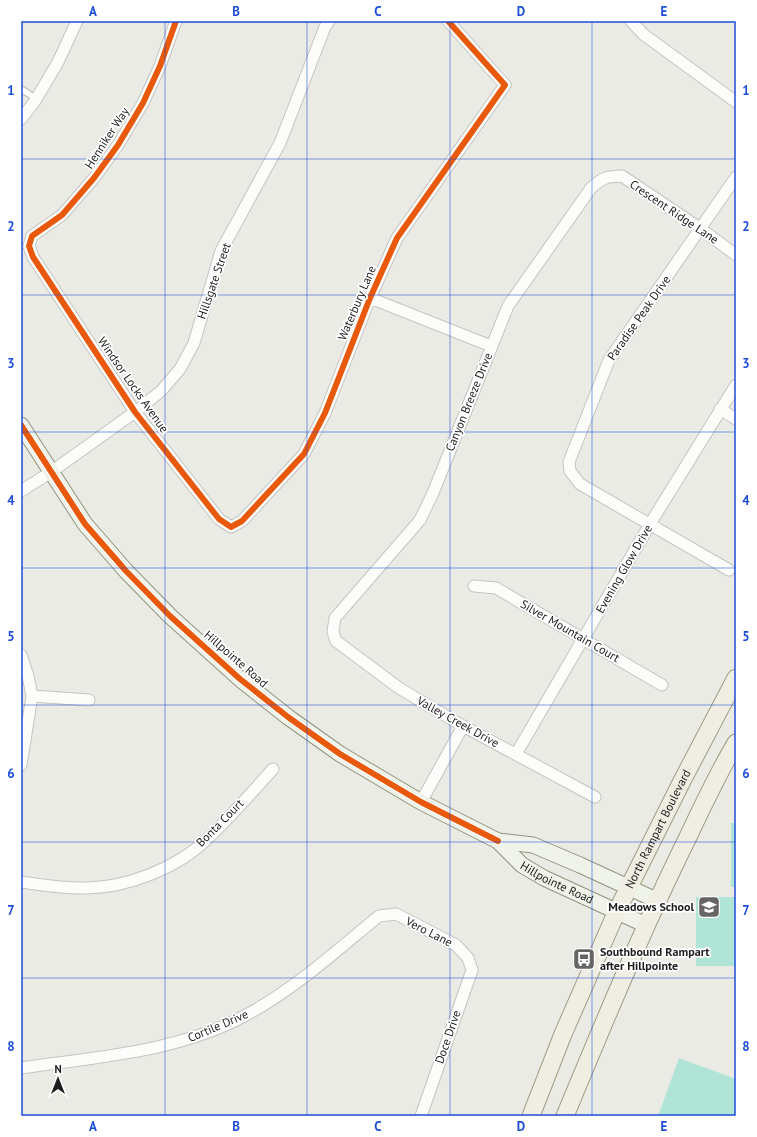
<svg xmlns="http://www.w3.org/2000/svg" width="757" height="1137" font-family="'PT Sans',sans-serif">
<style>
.pitch{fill:#b0e4d7}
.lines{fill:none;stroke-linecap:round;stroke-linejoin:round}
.lane-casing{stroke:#c4c4c1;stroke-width:8}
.street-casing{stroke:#c4c4c1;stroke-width:13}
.secondary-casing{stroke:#8f967d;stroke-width:17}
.primary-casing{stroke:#a19d82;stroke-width:19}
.lane{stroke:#fcfcfb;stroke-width:5.5}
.street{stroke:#fcfcfb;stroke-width:11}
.secondary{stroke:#f0f3e9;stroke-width:15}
.primary{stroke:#f0eee3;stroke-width:17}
.cycleway-casing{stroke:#fff;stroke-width:8}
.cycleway{stroke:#e8590c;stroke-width:6}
.grid{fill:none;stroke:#1d4ed8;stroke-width:1;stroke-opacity:0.55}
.labels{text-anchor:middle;stroke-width:3.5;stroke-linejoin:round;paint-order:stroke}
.street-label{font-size:12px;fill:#1d1d1d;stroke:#fff}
.poi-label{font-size:12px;font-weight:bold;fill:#1d1d1d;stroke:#fff;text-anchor:end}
.neatline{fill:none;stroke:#1d4ed8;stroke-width:1.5}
.grid-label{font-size:13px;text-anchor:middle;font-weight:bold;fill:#1d4ed8}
</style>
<rect width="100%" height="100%" fill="#ebebe5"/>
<!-- pitch -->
<path class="pitch" d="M731 823H736V887H731Z
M696 897H736V966H696Z
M679 1058 736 1079V1116H658Z"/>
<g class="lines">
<!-- lane casing -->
<g class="lane-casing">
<path id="lane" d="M21 89 37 99"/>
</g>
<!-- street casing -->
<g class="street-casing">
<path id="street" d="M176 21 160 66 143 103 118 145 94 178 62 215 32 236 29 246 33 257 135 412 219 519 231 527 242 521 304 454 325 413 370 298 397 238 505 85 448 21
M631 21 643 34 736 102
M21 119 35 101 58 62 77 21
M370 298 491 346
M720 409 736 419
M21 491 51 472 135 412 161 391 180 369 194 343 221 251 280 143 325 27 329 21
M729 570 580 484 570 471 569 462 609 360 736 177
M474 586 496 588 662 685
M21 655 28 676 32 696 21 765
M32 696 89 700
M516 754 650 524 736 385
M595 797 463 726 399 688 336 641 333 632 335 618 420 520 433 493 508 306 591 188C602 178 607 176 622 176L701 229 736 255
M421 802 463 726
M21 882C43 885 65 889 88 888 128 887 177 868 206 840 230 818 251 793 273 769
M21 1068C96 1057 180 1052 248 1014 296 988 337 950 379 916L396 914 456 945 468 958 472 970 421 1116"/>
</g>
<!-- secondary casing -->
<g class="secondary-casing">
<g id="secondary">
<path id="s1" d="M21 425 85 524 106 548 126 571 170 616 240 679 288 717 340 754 421 802 498 841 522 865 544 878 646 925"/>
<path d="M498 841 533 845 580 865 656 900"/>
</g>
</g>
<!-- primary casing -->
<g class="primary-casing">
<g id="primary">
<path id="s2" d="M531 1116 563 1034 617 911 682 781 736 678"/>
<path d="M565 1116C604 1022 643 928 688 837 703 805 718 773 736 743"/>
</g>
</g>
<!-- lane -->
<use href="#lane" class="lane"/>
<!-- street -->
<use href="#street" class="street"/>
<!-- secondary -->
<use href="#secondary" class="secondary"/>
<!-- primary -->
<use href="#primary" class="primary"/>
<!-- cycleway casing -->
<g class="cycleway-casing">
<path id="cycleway" d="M176 21 160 66 143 103 118 145 94 178 62 215 32 236 29 246 33 257 135 412 219 519 231 527 242 521 304 454 325 413 370 298 397 238 505 85 448 21
M21 425 85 524 106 548 126 571 170 616 240 679 288 717 340 754 421 802 498 841"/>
</g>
<!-- cycleway -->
<use href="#cycleway" class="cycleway"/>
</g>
<!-- grid -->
<path class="grid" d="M165 21V1116M307 21V1116M450 21V1116M592 21V1116M21 159H736M21 295H736M21 432H736M21 568H736M21 705H736M21 842H736M21 978H736"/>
<!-- icons -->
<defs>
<g id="school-square" transform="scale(1.15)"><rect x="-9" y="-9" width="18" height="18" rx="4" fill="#656563" stroke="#fff"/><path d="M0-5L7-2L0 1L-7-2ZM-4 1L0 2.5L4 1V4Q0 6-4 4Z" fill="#fff"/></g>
<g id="bus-square" transform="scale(1.15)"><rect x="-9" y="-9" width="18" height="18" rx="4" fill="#656563" stroke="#fff"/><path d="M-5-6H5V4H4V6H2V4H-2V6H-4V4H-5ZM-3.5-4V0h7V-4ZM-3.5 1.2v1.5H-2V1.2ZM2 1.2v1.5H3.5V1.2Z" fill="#fff"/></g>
</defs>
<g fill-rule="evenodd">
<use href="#school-square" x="709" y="907"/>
<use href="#bus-square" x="584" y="959"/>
</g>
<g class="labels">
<!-- street labels -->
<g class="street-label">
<text transform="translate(107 138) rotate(-57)" y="4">Henniker Way</text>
<text transform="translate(674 212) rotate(34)" y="4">Crescent Ridge Lane</text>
<text transform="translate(214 281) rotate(-71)" y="4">Hillsgate Street</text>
<text transform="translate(357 303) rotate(-67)" y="4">Waterbury Lane</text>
<text transform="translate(639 318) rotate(-55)" y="4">Paradise Peak Drive</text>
<text transform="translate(133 385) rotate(55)" y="4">Windsor Locks Avenue</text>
<text transform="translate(469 402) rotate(-68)" y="4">Canyon Breeze Drive</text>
<text transform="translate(624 569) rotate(-60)" y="4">Evening Glow Drive</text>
<text transform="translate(570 631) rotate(30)" y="4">Silver Mountain Court</text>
<text transform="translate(236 659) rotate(41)" y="4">Hillpointe Road</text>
<text transform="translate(458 722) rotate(29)" y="4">Valley Creek Drive</text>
<text transform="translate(220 823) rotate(-45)" y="4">Bonta Court</text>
<text dy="4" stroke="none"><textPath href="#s2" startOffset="314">North Rampart Boulevard</textPath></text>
<text dy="4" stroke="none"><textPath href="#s1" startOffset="716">Hillpointe Road</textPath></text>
<text transform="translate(429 932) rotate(27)" y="4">Vero Lane</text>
<text transform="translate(218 1026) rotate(-23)" y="4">Cortile Drive</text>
<text transform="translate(448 1037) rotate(-71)" y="4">Doce Drive</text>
</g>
<!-- poi labels -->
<g class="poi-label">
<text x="694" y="911">Meadows School</text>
<text x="600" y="956" text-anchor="start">Southbound Rampart<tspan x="600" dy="14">after Hillpointe</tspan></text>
</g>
</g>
<!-- border -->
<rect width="757" height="1137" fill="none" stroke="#ffffff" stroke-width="44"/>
<!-- north arrow -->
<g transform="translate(58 1079)" stroke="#ffffff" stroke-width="3" paint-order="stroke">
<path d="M0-3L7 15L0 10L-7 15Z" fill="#1d1d1d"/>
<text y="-6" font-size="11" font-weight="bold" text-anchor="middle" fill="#1d1d1d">N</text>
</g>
<rect x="22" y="22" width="713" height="1093" class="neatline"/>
<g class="grid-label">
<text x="93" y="16">A</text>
<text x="236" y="16">B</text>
<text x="378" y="16">C</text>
<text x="521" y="16">D</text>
<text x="664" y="16">E</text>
<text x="11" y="95">1</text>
<text x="746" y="95">1</text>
<text x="11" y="231">2</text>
<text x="746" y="231">2</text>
<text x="11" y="368">3</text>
<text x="746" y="368">3</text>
<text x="11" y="505">4</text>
<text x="746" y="505">4</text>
<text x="11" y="641">5</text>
<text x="746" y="641">5</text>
<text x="11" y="778">6</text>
<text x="746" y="778">6</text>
<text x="11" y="915">7</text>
<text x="746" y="915">7</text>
<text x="11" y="1051">8</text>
<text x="746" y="1051">8</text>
<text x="93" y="1131">A</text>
<text x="236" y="1131">B</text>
<text x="378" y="1131">C</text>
<text x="521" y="1131">D</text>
<text x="664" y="1131">E</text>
</g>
</svg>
